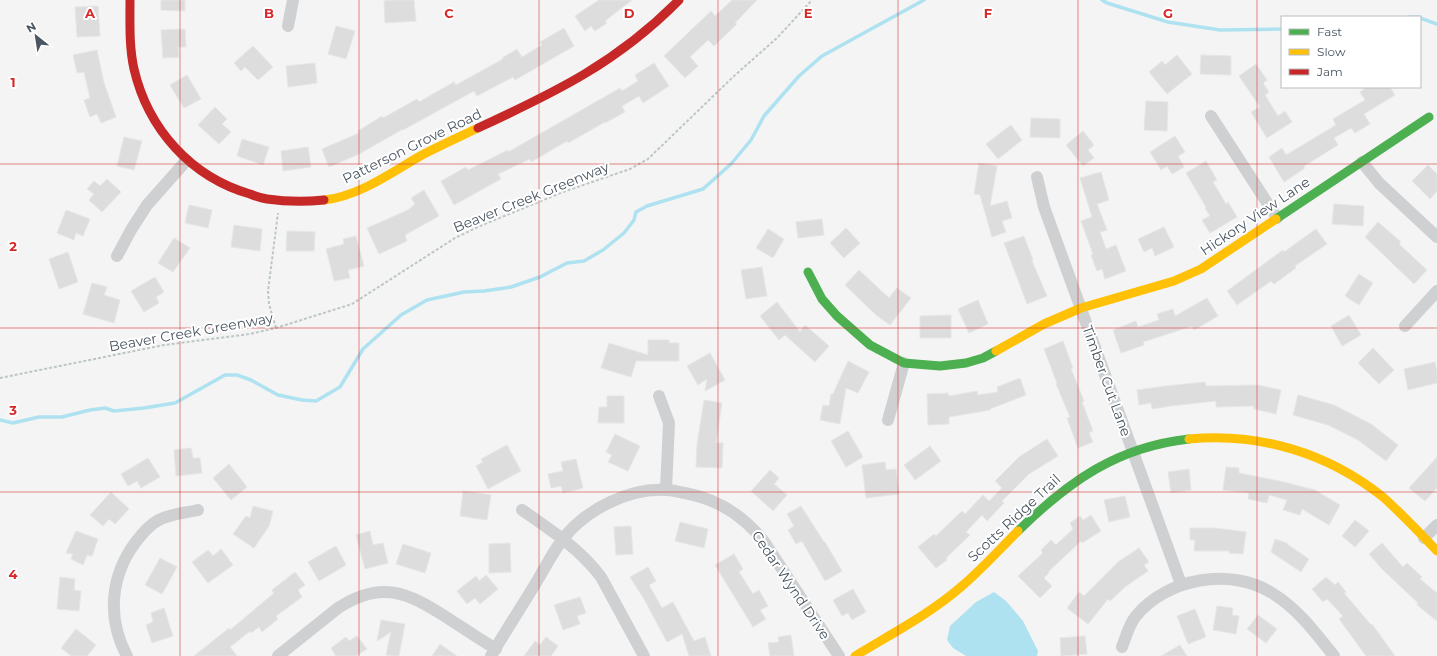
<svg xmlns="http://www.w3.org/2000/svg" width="1437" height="656" font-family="Montserrat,sans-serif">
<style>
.water{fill:#aee2f0}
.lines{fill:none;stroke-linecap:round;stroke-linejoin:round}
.stream{stroke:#aee2f0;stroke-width:3.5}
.building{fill:#ddddde;stroke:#e5e6e7}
.path{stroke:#bcc7c4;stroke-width:2;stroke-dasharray:3 2;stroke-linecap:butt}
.street{stroke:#ced0d2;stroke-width:12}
.fast{stroke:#4caf50;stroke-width:9}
.slow{stroke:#ffc107;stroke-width:9}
.jam{stroke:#c62828;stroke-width:9}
.grid{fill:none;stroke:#d62828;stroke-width:1;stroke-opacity:0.55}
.labels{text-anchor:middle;stroke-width:4;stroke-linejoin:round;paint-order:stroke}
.street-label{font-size:14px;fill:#4a5661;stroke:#fff}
.grid-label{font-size:13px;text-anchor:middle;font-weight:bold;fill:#d62828;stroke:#fff;stroke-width:4;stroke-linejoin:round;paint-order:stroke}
</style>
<rect width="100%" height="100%" fill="#f4f4f4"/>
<!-- water -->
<path class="water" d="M994 592 1006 601 1023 621 1038 651 1037 656H966L953 648 947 640 950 626 976 602Z"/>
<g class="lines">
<!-- stream -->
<path class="stream" d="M1102 0 1107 3 1168 22 1220 30 1282 29
M1410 17H1418
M1420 18 1437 24
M0 420 13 423 39 417H62L90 410 105 408 114 411 144 408 175 403 225 375H237L251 380 278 395 302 400 316 401 340 387 363 349 401 315 427 300 464 292 484 291 511 287 540 277 567 263 584 261 603 250 624 233 634 220 636 212 647 206 703 189 731 164 751 140 764 116 799 76 822 56 924 0"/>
</g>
<!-- building -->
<path class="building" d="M161 0H185V11L161 10Z
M391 0H414L416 21 385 23 384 1Z
M599 0H632L605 21 607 23 595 31 591 26 585 31 575 16Z
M732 0H757L735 23 737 24 714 46 708 40 690 57 698 66 685 78 664 56 711 11 715 16Z
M98 6 100 36 77 37 75 7Z
M336 26 355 31 346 59 328 54Z
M564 28 574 46 515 80 513 77 477 96 474 91 403 130V129L359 154 329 167 322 149 359 133 358 131 382 116 383 118 417 99 419 102 454 82 456 85 503 59 502 58 517 49 522 57 542 45 540 42Z
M185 29 186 47H178L179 57 163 58 161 30Z
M253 46 273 67 258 80 245 67 241 71 234 63Z
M97 50 104 83 116 117 101 123 97 114 90 117 84 100 90 98 84 72 77 73 73 55Z
M1177 55 1192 74 1167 94 1149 72 1162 61 1165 65Z
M1201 55 1231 56V75L1200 74Z
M315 63 317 83 288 87 286 66Z
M654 63 669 86 643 103 639 96 622 106 625 112 605 123V122L568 143 567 141 531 162 530 159 498 174 501 179 454 205 441 181 466 167 468 170 508 150V152L620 88 622 91 638 81 635 75Z
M1256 64 1267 80 1263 83 1269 92 1265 95 1278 116 1285 111 1292 122 1267 138 1251 112 1260 107 1239 76Z
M187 75 201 99 184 108 170 85Z
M1367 87H1390L1395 95 1364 114 1370 124 1355 133 1351 128 1334 138 1338 145 1304 166 1305 168 1284 182 1269 157 1282 148 1286 155 1336 125 1333 119 1365 100 1360 92Z
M1146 101 1168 102 1167 131 1144 130Z
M215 107 227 119 222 124 231 132 219 144 198 125Z
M1031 118 1060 119V138L1030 137Z
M1011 125 1022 140 998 159 986 144Z
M1083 131 1094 145 1088 150 1094 158 1083 166 1066 145Z
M1175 136 1185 152 1178 156 1184 167 1172 174 1167 166 1161 170 1150 152Z
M124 137 142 141 134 170 117 166Z
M242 139 269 147 263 165 237 156Z
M308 147 311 167 283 171 281 151Z
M1206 161 1217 180 1213 182 1226 204 1228 202 1237 217 1210 233 1202 220 1210 216 1205 208 1206 207 1186 173Z
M979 163 997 166 990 206 1007 201 1012 218 1002 221 1006 232 992 237 980 195 974 194Z
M1428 165 1437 174V191L1430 199 1412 181Z
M1101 172 1109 200 1097 204 1107 230 1100 232 1106 249 1116 245 1126 271 1105 279 1102 269 1097 271 1091 255 1093 254 1081 221 1092 217 1080 178Z
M107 179 121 192 102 212 89 200 94 194 87 189 94 181 100 186Z
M424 190 439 216 405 235 407 241 379 254 367 228 408 210 415 204 411 198Z
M1334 204 1364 206 1363 226 1332 224Z
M189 205 212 210 208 228 185 223Z
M66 210 90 219 83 236 76 233 74 240 57 233Z
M822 219 824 235 798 238 796 222Z
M1378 222 1401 242 1399 244 1427 270 1414 284 1365 237Z
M234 225 262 229 260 251 231 247Z
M1164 227 1174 247 1155 256 1152 248 1144 252 1138 239Z
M846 228 860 243 844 258 830 243Z
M768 229 784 239 773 258 756 248Z
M1316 229 1327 244 1295 266 1296 268 1274 284 1271 281 1237 305 1227 291 1283 250 1284 252Z
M287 231 315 232 314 251H286Z
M356 236 364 266 348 270 350 278 334 281 326 249 344 244 343 239Z
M1024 236 1033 260 1032 261 1047 296 1027 304 1004 243Z
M174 238 190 248 173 272 158 263Z
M68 252 78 282 59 289 49 259Z
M762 267 767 296 746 299 741 270Z
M859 270 889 298 897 288 911 298 890 325 876 315 845 285Z
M1359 274 1373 283 1359 305 1345 296Z
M155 277 164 292 156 297 159 303 144 312 131 291Z
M92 283 107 287 104 295 120 300 114 323 83 314Z
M1207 298 1218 316 1194 330 1192 326 1143 342 1144 345 1121 353 1113 330 1136 321 1138 327 1159 320 1157 314 1173 309 1175 316Z
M978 300 988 324 969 333 958 309Z
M777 302 800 332 805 325 829 346 815 362 785 335 779 340 760 316Z
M951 315V338H920V316Z
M1349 315 1361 335 1342 346 1331 326Z
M648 340H669V343H679V361H636L631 377 601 368 609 343 648 355Z
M1063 341 1073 368 1071 369 1084 401 1082 402 1093 431 1089 433 1093 442 1078 448 1067 418 1070 417 1056 384 1057 383 1044 349Z
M1373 348 1394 370 1379 384 1358 363Z
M710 353 725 380 705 391 707 379 698 385 687 366Z
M848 361 869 372 858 393 846 388 840 424 820 420 823 405 829 406 831 394H833Z
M1435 362 1437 372V383L1408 390 1404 369Z
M1020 378 1026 395 990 409V410L949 417V424L928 425 927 394 948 393 949 396 977 391 978 395 998 392 997 387Z
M1205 382 1206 386 1258 385 1281 390 1276 414 1254 409V406L1216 407V401L1170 406 1152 409 1151 403 1139 405 1137 390 1166 386Z
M1298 395 1334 405 1371 424 1398 445 1386 461 1358 440 1328 425 1293 415Z
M607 396H624V423H598L599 407H607Z
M704 400 722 403 716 443H723L722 468 696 467 697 445Z
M848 431 863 457 846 467 831 441Z
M615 434 640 446 628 471 608 462 612 455 606 452Z
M1047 439 1058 456 1029 474 1002 501 1004 503 987 521 982 515 966 532 970 535 946 558 947 560 936 568 918 547 934 534 936 536 962 511 965 514 983 495 989 501 1002 488 995 481 1019 457Z
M507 445 521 471 488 489 476 466 483 462 481 459Z
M930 446 941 461 915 480 904 465Z
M191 448 193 458H200L202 473 176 476 174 450Z
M1437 457V488L1425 501 1409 488Z
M148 458 160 477 141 488 137 481 128 486 121 474Z
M576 459 583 488 563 493 561 486 551 488 548 474 563 471 561 462Z
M885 462 886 470 896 469 899 494 866 498 862 465Z
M229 464 247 487 231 500 213 478Z
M1226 467 1239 468V473L1284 482 1315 490 1340 505 1329 525 1302 509 1300 515 1283 510 1287 500 1269 495 1267 503 1248 499 1249 493 1223 490Z
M1189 469 1191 490 1171 493 1168 472Z
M770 470 779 478 774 484 787 495 773 511 751 491Z
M463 491 491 495 487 520 460 516Z
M111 492 129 509 115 524 109 519 103 526 90 515Z
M1125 496 1130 517 1109 522 1104 500Z
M253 506 273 511 269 526 254 548 233 534 246 516 250 518Z
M801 506 824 542H825L842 571 825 581 802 541 796 544 788 530 794 526 787 514Z
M1091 515 1101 531 1082 543 1081 541 1048 572 1049 573 1044 578 1052 586 1040 598 1018 576 1043 553 1041 550 1051 540 1056 545 1073 529 1070 523 1080 516 1083 520Z
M1355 520 1369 531 1355 547 1342 536Z
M680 522 708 529 704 548 675 541Z
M631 526 633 554 616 555 614 527Z
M1190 528H1215L1246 532 1243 554 1229 553V551H1194L1195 540H1190Z
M76 531 98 539 92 556 87 555 83 565 71 559 73 554 66 553Z
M370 531 373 545 383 543 388 563 365 569 356 535Z
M1275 539 1287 543V544L1309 559 1301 572 1271 552Z
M510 543 511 572 489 573V544Z
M1382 543 1403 567 1407 563 1422 577 1420 579 1437 593V621L1417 605 1418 603 1382 569 1369 554Z
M403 544 431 553 425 573 396 564Z
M336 546 346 565 319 581 308 562Z
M1139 548 1149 562 1144 565 1148 571 1125 587 1110 601 1108 599 1088 624 1067 608 1079 592 1084 596 1118 562Z
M221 549 233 565 208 583 192 562 208 550 213 556Z
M734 554 743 569 739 572 753 594 759 590 768 606 760 610 766 619 753 627 715 565Z
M160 558 177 567 162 594 145 585Z
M648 567 656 581 649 585 662 608 673 602 694 641 705 637 711 656H689L682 634 667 642 644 599 630 577Z
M295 572 305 585 298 590 302 597 276 616 278 619 262 632 259 627 251 633 250 631 230 647 237 656H194L229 628 230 630 274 593 272 590Z
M486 575 498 589 480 604 475 598 467 604 457 591 476 576 479 581Z
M60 577 75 579 74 590 81 591 79 611 57 609Z
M1326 577 1335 585 1338 582 1346 592 1344 593 1371 625 1372 624 1395 656H1366L1339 619 1343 616 1327 599 1323 602 1312 589Z
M853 589 866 612 852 620 848 613 842 616 833 600Z
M580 597 586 613 577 616 580 624 563 630 554 605Z
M1217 606 1233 608 1232 615 1239 616 1236 634 1213 630Z
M164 608 173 636 152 643 146 625 153 622 151 613Z
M1195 609 1206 637 1188 644 1177 616Z
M1258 615 1277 629 1266 643 1247 629Z
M381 620 405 624 399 656 386 655 391 632 377 641Z
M76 629 96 645 87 656H71L61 648Z
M791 635 794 656H770L768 643 779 642 778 637Z
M357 636 367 649 356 656H336L331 648 346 637 349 641Z
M1085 636 1087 654 1061 656 1060 638Z
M546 637 558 646 551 656H524L535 641 540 645Z
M440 644 457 656H432Z
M1180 645 1187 656H1161Z"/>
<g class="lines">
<!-- path -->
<path class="path" d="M276 328 269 304 268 291 278 213
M0 378 164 345 250 334 276 328 352 304 455 238 480 226 563 192 630 169 648 159 734 76 777 38 812 0"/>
<!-- street -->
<path class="street" d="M288 26 293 0
M1211 116 1277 218
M1362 162 1379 183 1437 237
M1037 177 1044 207 1181 584
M117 256 131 230 147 205 186 161
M1405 326 1437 291
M659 396 669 423 666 489
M888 420 904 363
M522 510C551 530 580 549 601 577L644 656
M1424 538 1437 525
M1122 647C1126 637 1129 624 1136 616 1167 578 1230 567 1272 593 1298 609 1315 632 1334 656
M127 656C107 619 110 577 135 543 141 535 148 526 157 521 169 514 185 513 198 510
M278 656 338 608C381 580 407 592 446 617 463 628 479 639 496 649
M491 656C505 632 520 609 534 586 544 570 552 553 563 539 585 510 630 487 667 490 673 490 679 492 685 493 718 499 745 517 765 543L839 656"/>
<!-- fast -->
<path class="fast" d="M1276 219 1429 117
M808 272 822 299 837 316 870 345 904 363 940 366 966 363 983 358 996 351
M1018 531C1069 481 1117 447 1189 439"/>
<!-- slow -->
<path class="slow" d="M324 200C360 196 392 172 422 155 441 145 459 137 478 128
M996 351 1044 324 1081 308 1174 281 1201 269 1276 219
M1189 439C1259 432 1328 453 1383 497 1402 514 1420 533 1437 551
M855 656C891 634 930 614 962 586 982 569 1000 549 1018 531"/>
<!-- jam -->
<path class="jam" d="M130 0C130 23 129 47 134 69 148 129 191 177 250 194 255 196 261 198 267 199 287 202 305 202 324 200
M478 128C556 92 618 62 679 0"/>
</g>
<!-- grid -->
<path class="grid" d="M180 0V656M359 0V656M539 0V656M718 0V656M898 0V656M1078 0V656M1257 0V656M0 164H1437M0 328H1437M0 492H1437"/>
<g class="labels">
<!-- street labels -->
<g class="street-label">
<text transform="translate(412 146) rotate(-26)" y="5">Patterson Grove Road</text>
<text transform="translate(531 197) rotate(-22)" y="5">Beaver Creek Greenway</text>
<text transform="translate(1255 216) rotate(-34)" y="5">Hickory View Lane</text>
<text transform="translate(191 332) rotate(-10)" y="5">Beaver Creek Greenway</text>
<text transform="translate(1107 381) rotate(70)" y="5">Timber Cut Lane</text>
<text transform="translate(1014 518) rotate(-43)" y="5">Scotts Ridge Trail</text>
<text transform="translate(791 585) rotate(56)" y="5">Cedar Wynd Drive</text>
</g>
</g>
<g class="grid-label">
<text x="90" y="18">A</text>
<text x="269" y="18">B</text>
<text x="449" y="18">C</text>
<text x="629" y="18">D</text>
<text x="808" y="18">E</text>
<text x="988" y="18">F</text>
<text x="1168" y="18">G</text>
<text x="13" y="87">1</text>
<text x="13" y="251">2</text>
<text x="13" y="415">3</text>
<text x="13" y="579">4</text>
</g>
<!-- legend -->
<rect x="1281" y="16" width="140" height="72" fill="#ffffff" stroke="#b7bbc0"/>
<rect x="1289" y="29" width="20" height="6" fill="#4caf50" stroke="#b7bbc0"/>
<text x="1317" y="36" font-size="12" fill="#4a5661">Fast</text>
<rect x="1289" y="49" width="20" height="6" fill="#ffc107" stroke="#b7bbc0"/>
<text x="1317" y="56" font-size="12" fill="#4a5661">Slow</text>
<rect x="1289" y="69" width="20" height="6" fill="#c62828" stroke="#b7bbc0"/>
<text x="1317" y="76" font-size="12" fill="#4a5661">Jam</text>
<!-- north arrow -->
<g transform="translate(36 36) rotate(330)" stroke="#ffffff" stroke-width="3" paint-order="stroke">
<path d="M0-3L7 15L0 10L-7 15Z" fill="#4a5661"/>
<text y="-6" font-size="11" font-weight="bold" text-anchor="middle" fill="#4a5661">N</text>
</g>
</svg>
